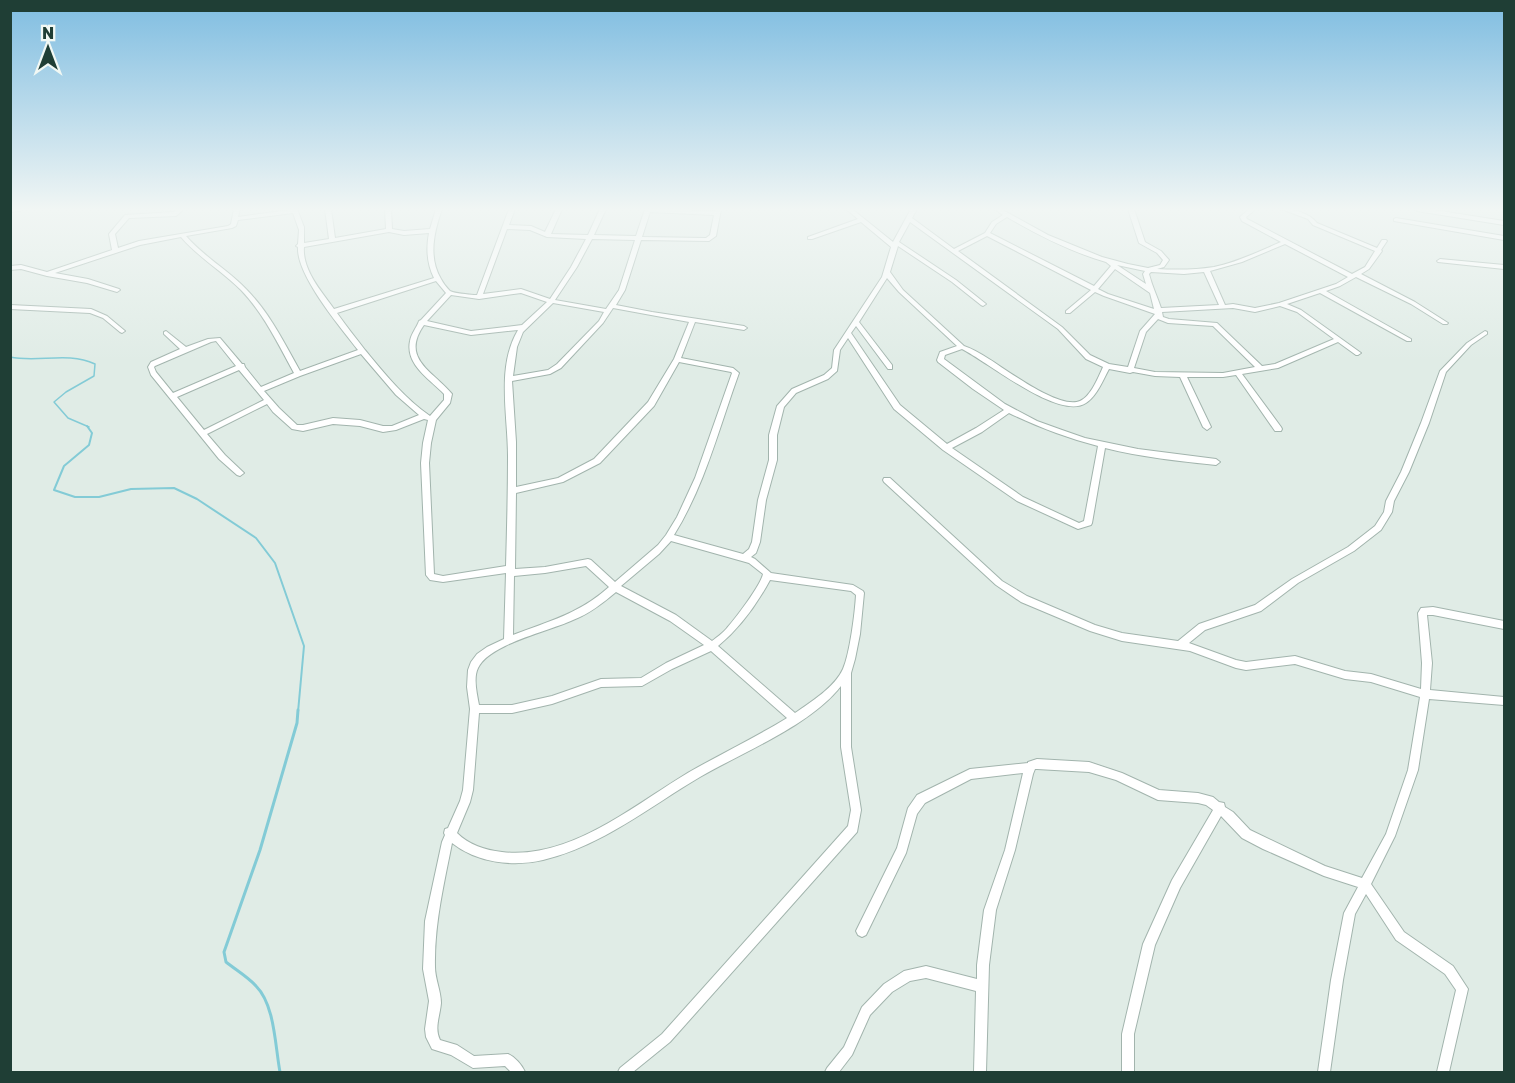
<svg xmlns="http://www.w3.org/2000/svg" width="1515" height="1083" font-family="'Golos Text',sans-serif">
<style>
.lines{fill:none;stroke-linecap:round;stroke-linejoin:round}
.stream-far2{stroke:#83cbd6;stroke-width:1.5}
.stream-far1{stroke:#83cbd6;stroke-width:2}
.stream{stroke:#83cbd6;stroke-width:3}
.street-casing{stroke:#a2b4ad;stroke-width:2}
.street{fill:#fff;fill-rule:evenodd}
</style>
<rect width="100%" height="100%" fill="#e0ece6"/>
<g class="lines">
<!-- stream-far2 -->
<path class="stream-far2" d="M10 357C39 363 67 351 95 364L94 376 66 392 54 402 68 418 89 427"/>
<!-- stream-far1 -->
<path class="stream-far1" d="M87 426 92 433 89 445 64 466 54 490 75 497H99L131 489 174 488 197 499 256 538 275 563 304 646 298 712"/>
<!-- stream -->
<path class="stream" d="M280 1072C275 1046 275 1005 256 986 248 977 236 970 226 962L224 952 260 850 297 723 298 710"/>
<!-- street casing -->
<g class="street-casing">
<path id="street" d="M10 209H23L20 211 10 212Z
M178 209H184L176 216 129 218 115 234 118 248 139 241 228 226 231 224 234 209H240L238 217 297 209 304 227V243L329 239 325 209H331L335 238 386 229 385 209H391L392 229 404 231 430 229 436 209H442C434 232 428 257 441 279 443 283 447 288 450 291 456 294 467 294 474 295H477L509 209H515L509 225 531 226 545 232 556 209H562L551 234 588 235 600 209H606L594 235 636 236 645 209 715 211V209H721L716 236 709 241 641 240 625 290 616 305 652 312 744 326 747 328 744 330 695 322 681 358 733 368 739 373C719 428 705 485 674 535L743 554 749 549 752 542 758 500 769 460V435L777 406 792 389 824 375 832 368 834 350 882 277 891 247 861 222 812 239H808V237L858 219 846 209H852L893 242 911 209H917L912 218 954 249 985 233 992 222 1003 215 994 209H1001L1048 235 1102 257 1128 264 1148 268 1160 265 1163 260 1157 253 1139 243 1128 209H1134L1145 242 1161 251 1169 260 1164 267 1157 269C1176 270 1195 270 1214 267 1238 262 1260 251 1281 242L1242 221 1240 217 1249 209H1256L1246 217 1247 219 1352 274 1365 267 1375 251 1313 225 1308 219 1281 209C1294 209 1309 213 1317 223L1377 248 1382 240H1386L1387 241 1381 250 1382 251 1369 269 1361 274 1415 302 1448 323 1447 324H1443L1411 304 1356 277 1340 286 1326 291 1411 339V341H1407L1320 293 1287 304 1301 310 1361 353 1358 355H1356L1338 342 1278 368 1242 374 1281 427 1282 429 1281 431H1275L1236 375 1223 377H1187L1211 427 1207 430 1203 427 1180 377 1155 376 1133 372 1130 373 1109 369C1103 380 1097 396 1086 403 1059 421 988 362 962 349L945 355 944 359 1005 404 1037 421 1062 430 1085 438 1138 449 1216 459 1220 462 1216 465C1179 461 1141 457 1105 448L1092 523 1091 525 1078 529 1017 501 943 450 894 409 848 338 840 350 837 371 828 379 796 393 784 407 777 435V460L766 500 760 542 756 553 751 557 755 559 771 573 853 585 863 591 864 593 860 634 855 659 851 673V747L861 810 857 832 670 1042 633 1072H618L620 1068 662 1034 848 826 851 810 841 747V686C811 725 743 752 700 777 649 807 602 846 543 860 513 867 477 863 452 843 444 884 434 925 435 967 435 979 441 991 441 1003 440 1016 434 1028 440 1040L457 1045 474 1056 508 1054C515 1057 522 1065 525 1072H511L505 1066 473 1068 451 1055 432 1049 426 1037 425 1029 429 1001 423 969 425 921 442 842 445 835 444 833 445 829 448 828 460 801 463 790 470 709 467 687 468 670 471 662 477 654 487 647 504 639 506 573 443 582 430 580 426 575 421 463 423 443 428 420 424 419 396 430 383 432 360 426 333 424 303 431 292 429 273 412 267 404 207 434 225 455 244 473 240 476 237 475 219 459 151 375 148 367 151 362 180 349 164 334V332L166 331 186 347 208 339 220 338 242 364H244L245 367 261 387 294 373C278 344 264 314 241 290 222 271 199 258 181 237L140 245 55 273 88 279 119 289 120 290 117 292 87 283 47 276 21 269 10 270V266L21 265 47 272 112 250 109 234 125 215 174 212ZM650 212 714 215 710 235 706 238 642 237ZM293 213 299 230 298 244 296 246 298 247C296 275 341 328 358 350L300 371C284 342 269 312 246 289 228 270 204 257 186 236L232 228 236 226 238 220ZM1007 217C1038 235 1071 252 1106 262L1111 266 1094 286 990 233 996 224ZM910 222 1058 329 1086 359 1103 367C1098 378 1091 396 1080 401 1059 410 1007 370 989 359 981 354 973 349 964 346L903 290 890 272 898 246 952 282 981 305 983 306 986 304 956 280 899 242ZM507 229 530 230 547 237 586 239 571 267 550 299 521 289 483 294ZM389 232 404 235 429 233C426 249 427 264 434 278L334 309C322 292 302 270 304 247ZM987 236 1091 290 1066 311V313H1070L1095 292 1104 296 1155 314 1140 331 1128 367 1109 364 1090 355 1062 327 958 251ZM592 239 635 240 619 290 606 309 555 300 577 267ZM1285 244 1348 277 1336 284 1279 303 1255 308 1233 304 1225 305 1210 271 1242 262ZM1117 265 1145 271 1143 274 1146 284ZM1115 269 1150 293 1154 309 1108 294 1098 289ZM1151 272 1184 274 1204 272 1219 305 1161 308C1157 296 1152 286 1149 274ZM887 278 899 292 957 346 940 352 937 360 938 362 973 389 1004 410 976 428 947 444 900 405 851 333 856 326 888 369H892V365L859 322ZM436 281 446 293 421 320 419 321C417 327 411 334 410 341 405 365 431 380 444 394V400L430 416C404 398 385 374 365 350 356 338 346 326 337 313ZM521 293 547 302 522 325 471 331 427 321 451 295 479 299ZM553 303 604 312 599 321 557 364 548 370 513 376 517 347 523 332ZM1280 306 1297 312 1334 339 1275 364 1262 366 1217 323 1169 319 1163 317 1162 312 1233 308 1255 312ZM613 308 689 322 674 359 648 402 594 459 558 478 516 487V442L512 381 550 374 561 368 603 323ZM1158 319 1168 323 1213 326 1255 367 1223 373 1155 372 1134 368 1146 332ZM424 325 471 335 518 330C496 367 508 415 508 456 508 493 507 530 506 566L443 576 434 574 429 463 431 443 436 420 450 403 452 394C433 371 400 359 424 325ZM216 341 236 366 173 393 156 372 154 367 155 366 211 342ZM361 354 396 395 419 415 392 426H383L360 420 333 418 303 425H297L279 408 264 391 300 376ZM679 362 731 372 732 373 695 478 677 517 666 535 658 545 615 582 591 560 588 559 545 567 515 569 516 493 563 482 600 463 654 406ZM239 370 264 400 204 430 177 397ZM1009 413C1038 427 1067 438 1098 446L1084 521 1079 523 1023 497 952 448 982 432ZM671 541 742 561 749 563 763 574C761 585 735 619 727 628 723 633 717 637 712 641L676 615 621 586 659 554ZM586 566 609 587C579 614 549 621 513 635L514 576 545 573ZM770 580 851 591 856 595C855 612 850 653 843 669 835 687 811 702 795 713L718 646C740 628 757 604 770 580ZM616 592 670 621 704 645 666 663 641 678 601 679 552 696 512 705H479C477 694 473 678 478 668 489 644 550 631 573 620 589 614 603 603 616 592ZM711 651 787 718C756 737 723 753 691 771 635 804 571 860 502 852 485 850 469 845 457 833L470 802 473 790 479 713H512L552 704 601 687 642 686 672 669Z
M1414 209H1428L1504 221V225L1417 211Z
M1396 218 1504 236V240L1394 221V219Z
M1440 259 1504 265V269L1438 262 1437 261Z
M10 305 91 309 107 316 125 331 122 333 120 332 103 318 90 313 10 309Z
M1485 331 1487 332V334L1471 345 1446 372 1429 423 1409 472 1394 501 1392 512 1381 530 1354 551 1298 583 1261 611 1205 630 1189 643 1236 660 1246 662 1295 656 1345 671 1371 674 1421 689 1422 663 1418 613 1421 608 1433 607 1504 621V629L1433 615H1427L1432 663 1430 690 1504 697V705L1429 699 1418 770 1395 836 1371 884 1404 932 1453 966 1468 989 1449 1072H1437L1456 990 1445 974 1396 940 1366 894 1355 914 1343 980 1330 1072H1318L1331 980 1344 913 1358 887 1324 876 1263 849 1242 838 1221 816 1180 888 1155 945 1134 1034V1072H1122V1034L1143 944 1172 880 1213 810 1206 805 1198 803 1158 800 1116 780 1089 772 1037 769H1035L1033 774 1015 850 996 910 989 965 986 1072H974L976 991 926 978 910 981 892 992 870 1015 852 1055 839 1072H825L827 1068 844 1047 862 1007 884 984 904 971 926 966 977 979V965L984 910 1005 850 1023 773 971 779 925 803 917 814 906 853 866 935 862 937 858 935 856 931 897 848 908 808 917 795 970 769 1028 763V762L1037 759 1089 762 1122 773 1159 790 1198 793 1213 797 1219 802 1224 803 1225 807 1233 812 1250 830 1325 866 1362 878 1386 834 1408 770 1420 697 1371 682 1345 679 1295 664 1246 670 1236 668 1190 651 1122 641 1090 631 1021 602 996 585 884 482 883 480 884 478H890L1002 581 1027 596 1095 625 1122 633 1178 641 1199 624 1255 605 1292 579 1348 547 1375 526 1384 512 1386 501 1401 472 1421 423 1440 371 1467 343Z"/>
</g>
<!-- street -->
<use href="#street" class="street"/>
</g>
<!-- sky -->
<linearGradient id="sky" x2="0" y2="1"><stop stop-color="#7fbde1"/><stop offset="0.58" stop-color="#f1f6f4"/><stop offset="1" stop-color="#f1f6f4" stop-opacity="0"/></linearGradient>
<rect width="1515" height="361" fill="url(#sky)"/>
<!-- border -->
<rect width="1515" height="1083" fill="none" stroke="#1f3e35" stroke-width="24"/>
<!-- north arrow -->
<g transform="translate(48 48)" stroke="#f1f8f4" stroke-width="4.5" paint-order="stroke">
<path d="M0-4.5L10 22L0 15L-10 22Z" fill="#1f3e35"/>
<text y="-9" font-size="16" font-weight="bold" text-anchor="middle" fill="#1f3e35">N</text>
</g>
</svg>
